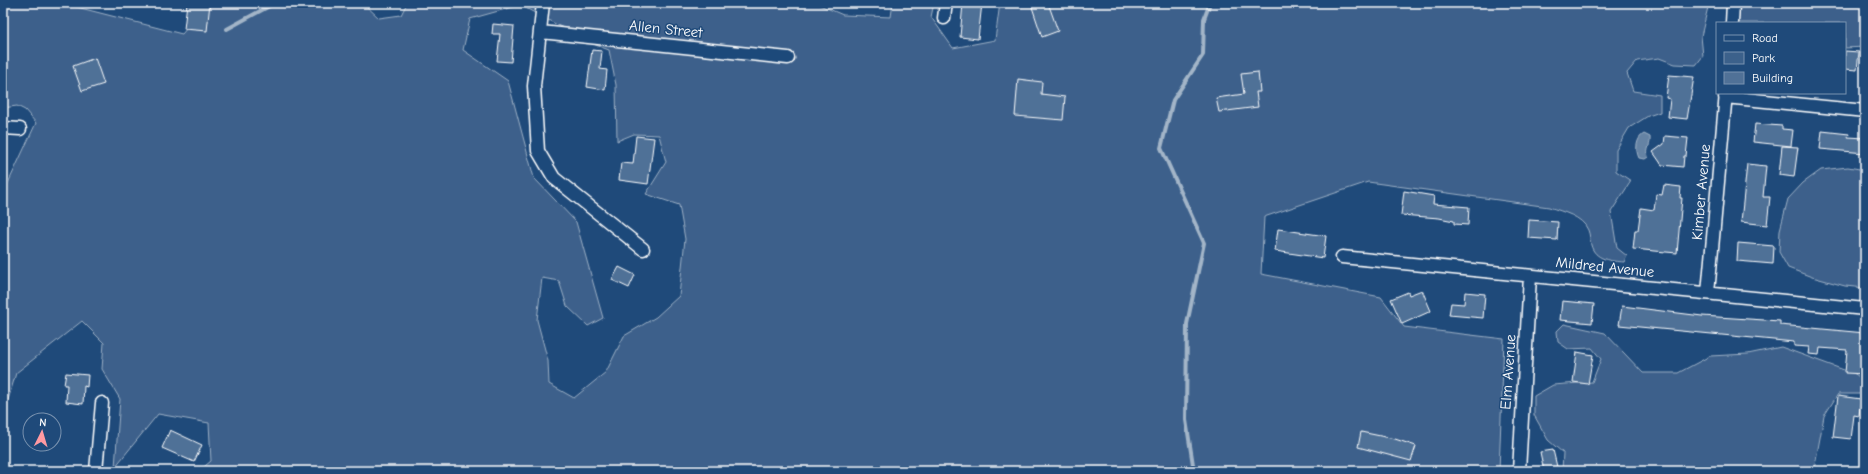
<svg xmlns="http://www.w3.org/2000/svg" width="1868" height="474" font-family="'Comic Neue',sans-serif">
<style>
.green{fill:#3c618b;stroke:#9eb0c5;fill-rule:evenodd}
.water{fill:#6583a4;stroke:#a3b5c8}
.lines{fill:none;stroke-linecap:round;stroke-linejoin:round}
.stream{stroke:#a3b5c8;stroke-width:4}
.building{fill:#507197;stroke:#fff}
.street-casing{stroke:#fff;stroke-width:15}
.street{stroke:#1f4a7a;stroke-width:12}
.labels{text-anchor:middle;stroke-width:3;stroke-linejoin:round;paint-order:stroke}
.street-label{font-size:15px;fill:#fff;stroke:#1f4a7a}
</style>
<rect width="100%" height="100%" fill="#1f4a7a"/>
<filter id="ink" filterUnits="userSpaceOnUse"><feTurbulence type="fractalNoise" baseFrequency=".025" numOctaves="2"/><feDisplacementMap in="SourceGraphic" scale="8" xChannelSelector="R" yChannelSelector="G"/><feConvolveMatrix kernelMatrix="1 2 1 2 8 2 1 2 1" color-interpolation-filters="sRGB"/></filter>
<g filter="url(#ink)">
<!-- green -->
<path class="green" d="M3 3H61L182 34 208 3H363L379 18 401 15 407 3H815L843 15 891 17 893 3H934L931 17 953 48 995 40 1000 3H1709L1701 36 1703 56 1696 65 1675 64 1659 58 1637 61 1627 73 1633 91 1660 95V112L1648 116 1629 128 1616 150V171L1631 181 1611 212 1617 248 1627 256 1624 262C1611 261 1595 260 1591 245 1590 241 1590 235 1588 230 1582 216 1563 212 1549 207L1368 182 1264 217 1261 274 1381 297 1404 327 1504 339 1499 471H199L211 461 209 423 158 414 115 467 120 399 102 369 104 343 82 321 16 373 3 417V194L36 123 25 110 17 106 3 108ZM520 5 593 44 609 50 616 85 617 141 634 134 659 135 666 162 646 194 679 205 685 239 679 296 656 317 624 336 606 372 574 398 549 384 548 361 537 320 542 278 559 281 567 306 588 326 603 318 576 222 534 178 508 81 463 50 470 19Z
M1738 3H1865V47L1845 48V23H1738Z
M1848 167 1865 170V288L1845 286 1812 277 1788 268 1779 252 1780 230 1788 199 1803 183 1821 170Z
M1564 324 1605 333 1643 373H1678L1710 356 1748 354 1781 347 1855 374 1865 381V388L1860 394H1838L1824 416 1815 465 1812 471H1562L1563 453 1548 440 1534 415V396L1553 385 1592 382 1601 359 1592 348 1568 349 1558 342 1557 331Z"/>
<!-- water -->
<path class="water" d="M1644 134 1650 137C1651 145 1646 149 1648 157L1645 159 1639 158C1635 150 1636 138 1644 134Z"/>
<g class="lines">
<!-- stream -->
<path class="stream" d="M227 29 275 3
M1194 471 1186 420 1187 324 1204 243 1161 148 1173 100 1203 55 1204 19 1210 3"/>
</g>
<!-- building -->
<path class="building" d="M187 3H210L207 31 184 29Z
M963 3H982L978 39 960 37Z
M1042 3H1048L1058 31 1042 37 1032 7Z
M493 24 514 26 511 62 497 61 500 34H492Z
M592 50 602 51 600 69 607 70 605 90 587 87Z
M1845 51 1859 52 1857 70 1845 69Z
M95 58 104 84 82 91 73 66Z
M1258 72 1260 92H1256L1258 107 1219 112 1216 98 1244 94 1241 74Z
M1669 75 1694 77 1687 119 1668 117 1670 99 1666 98Z
M1018 79 1042 82 1041 94 1065 97 1063 120 1015 116Z
M1755 124 1782 126V129L1793 130 1791 146 1753 142Z
M1822 131 1849 134 1848 137 1865 138V153L1820 149Z
M636 136 654 138 648 184 619 180 621 163 633 164Z
M1665 136 1688 138 1686 156H1684L1683 167 1662 165 1653 152 1664 144Z
M1782 146 1798 147 1794 177 1779 175Z
M1747 164 1766 166 1763 197H1770L1767 225 1741 222Z
M1664 185 1681 187 1680 198H1682L1677 253 1633 249 1635 230H1638L1641 208 1654 210 1656 194 1662 195Z
M1404 191 1434 196 1433 204 1469 207 1468 225 1454 224V221L1439 218 1401 215Z
M1529 220 1558 222 1557 240 1528 238Z
M1278 229 1326 236 1323 258 1275 251Z
M1738 243 1774 246 1773 264 1737 261Z
M619 267 635 275 629 288 612 280Z
M1422 290 1431 311 1402 324 1391 299 1408 292 1409 295Z
M1465 292 1485 294 1483 318 1449 315 1451 303 1464 304Z
M1562 301 1594 304 1592 323 1560 320Z
M1622 306 1702 316 1780 321V325L1865 333V374L1845 373 1847 350 1820 348 1819 355 1808 354 1809 347 1794 346V342L1619 325Z
M1577 352 1593 355 1588 384 1573 382Z
M66 373 88 375 87 387 84 386 83 404 66 402 67 385H64Z
M1838 396 1861 399 1859 416 1854 415 1851 439 1833 437Z
M170 430 202 445 194 462 162 448Z
M1361 432 1395 439 1416 446 1411 461 1358 447Z
M1553 450 1558 471H1544L1540 452Z"/>
<g class="lines">
<!-- street casing -->
<g class="street-casing">
<path id="street" d="M543 3 534 86 538 151 554 178 643 249
M944 18 946 3
M1732 23 1733 3
M541 32 788 58
M1725 97 1865 111
M3 128 20 129
M1342 257 1865 309
M1708 293 1726 93
M96 471 102 403
M1519 471 1530 276"/>
</g>
<!-- street -->
<use href="#street" class="street"/>
</g>
</g>
<g class="labels">
<!-- street labels -->
<g class="street-label">
<text transform="translate(666 29) rotate(6)" y="5">Allen Street</text>
<text transform="translate(1701 192) rotate(-85)" y="5">Kimber Avenue</text>
<text transform="translate(1605 267) rotate(6)" y="5">Mildred Avenue</text>
<text transform="translate(1508 372) rotate(-86)" y="5">Elm Avenue</text>
</g>
</g>
<!-- margin -->
<rect width="1868" height="474" fill="none" stroke="#1f4a7a" stroke-width="16"/>
<rect x="8" y="8" width="1852" height="458" fill="none" stroke="#fff" stroke-width="1.5" filter="url(#ink)"/>
<!-- legend -->
<rect x="1716" y="22" width="130" height="72" fill="#1f4a7a" stroke="#7992af"/>
<rect x="1724" y="35" width="20" height="6" fill="#1f4a7a" stroke="#7992af"/>
<text x="1752" y="42" font-size="12" fill="#ffffff">Road</text>
<rect x="1724" y="52" width="20" height="12" fill="#3c618b" stroke="#7992af"/>
<text x="1752" y="62" font-size="12" fill="#ffffff">Park</text>
<rect x="1724" y="72" width="20" height="12" fill="#507197" stroke="#7992af"/>
<text x="1752" y="82" font-size="12" fill="#ffffff">Building</text>
<!-- north arrow -->
<g transform="translate(42 432) rotate(5)"><circle r="19" fill="#1f4a7a" stroke="#7992af"/>
<path d="M0-3L7 15L0 10L-7 15Z" fill="#ff9aa2"/>
<text y="-6" font-size="11" font-weight="bold" text-anchor="middle" fill="#ffffff">N</text>
</g>
</svg>
